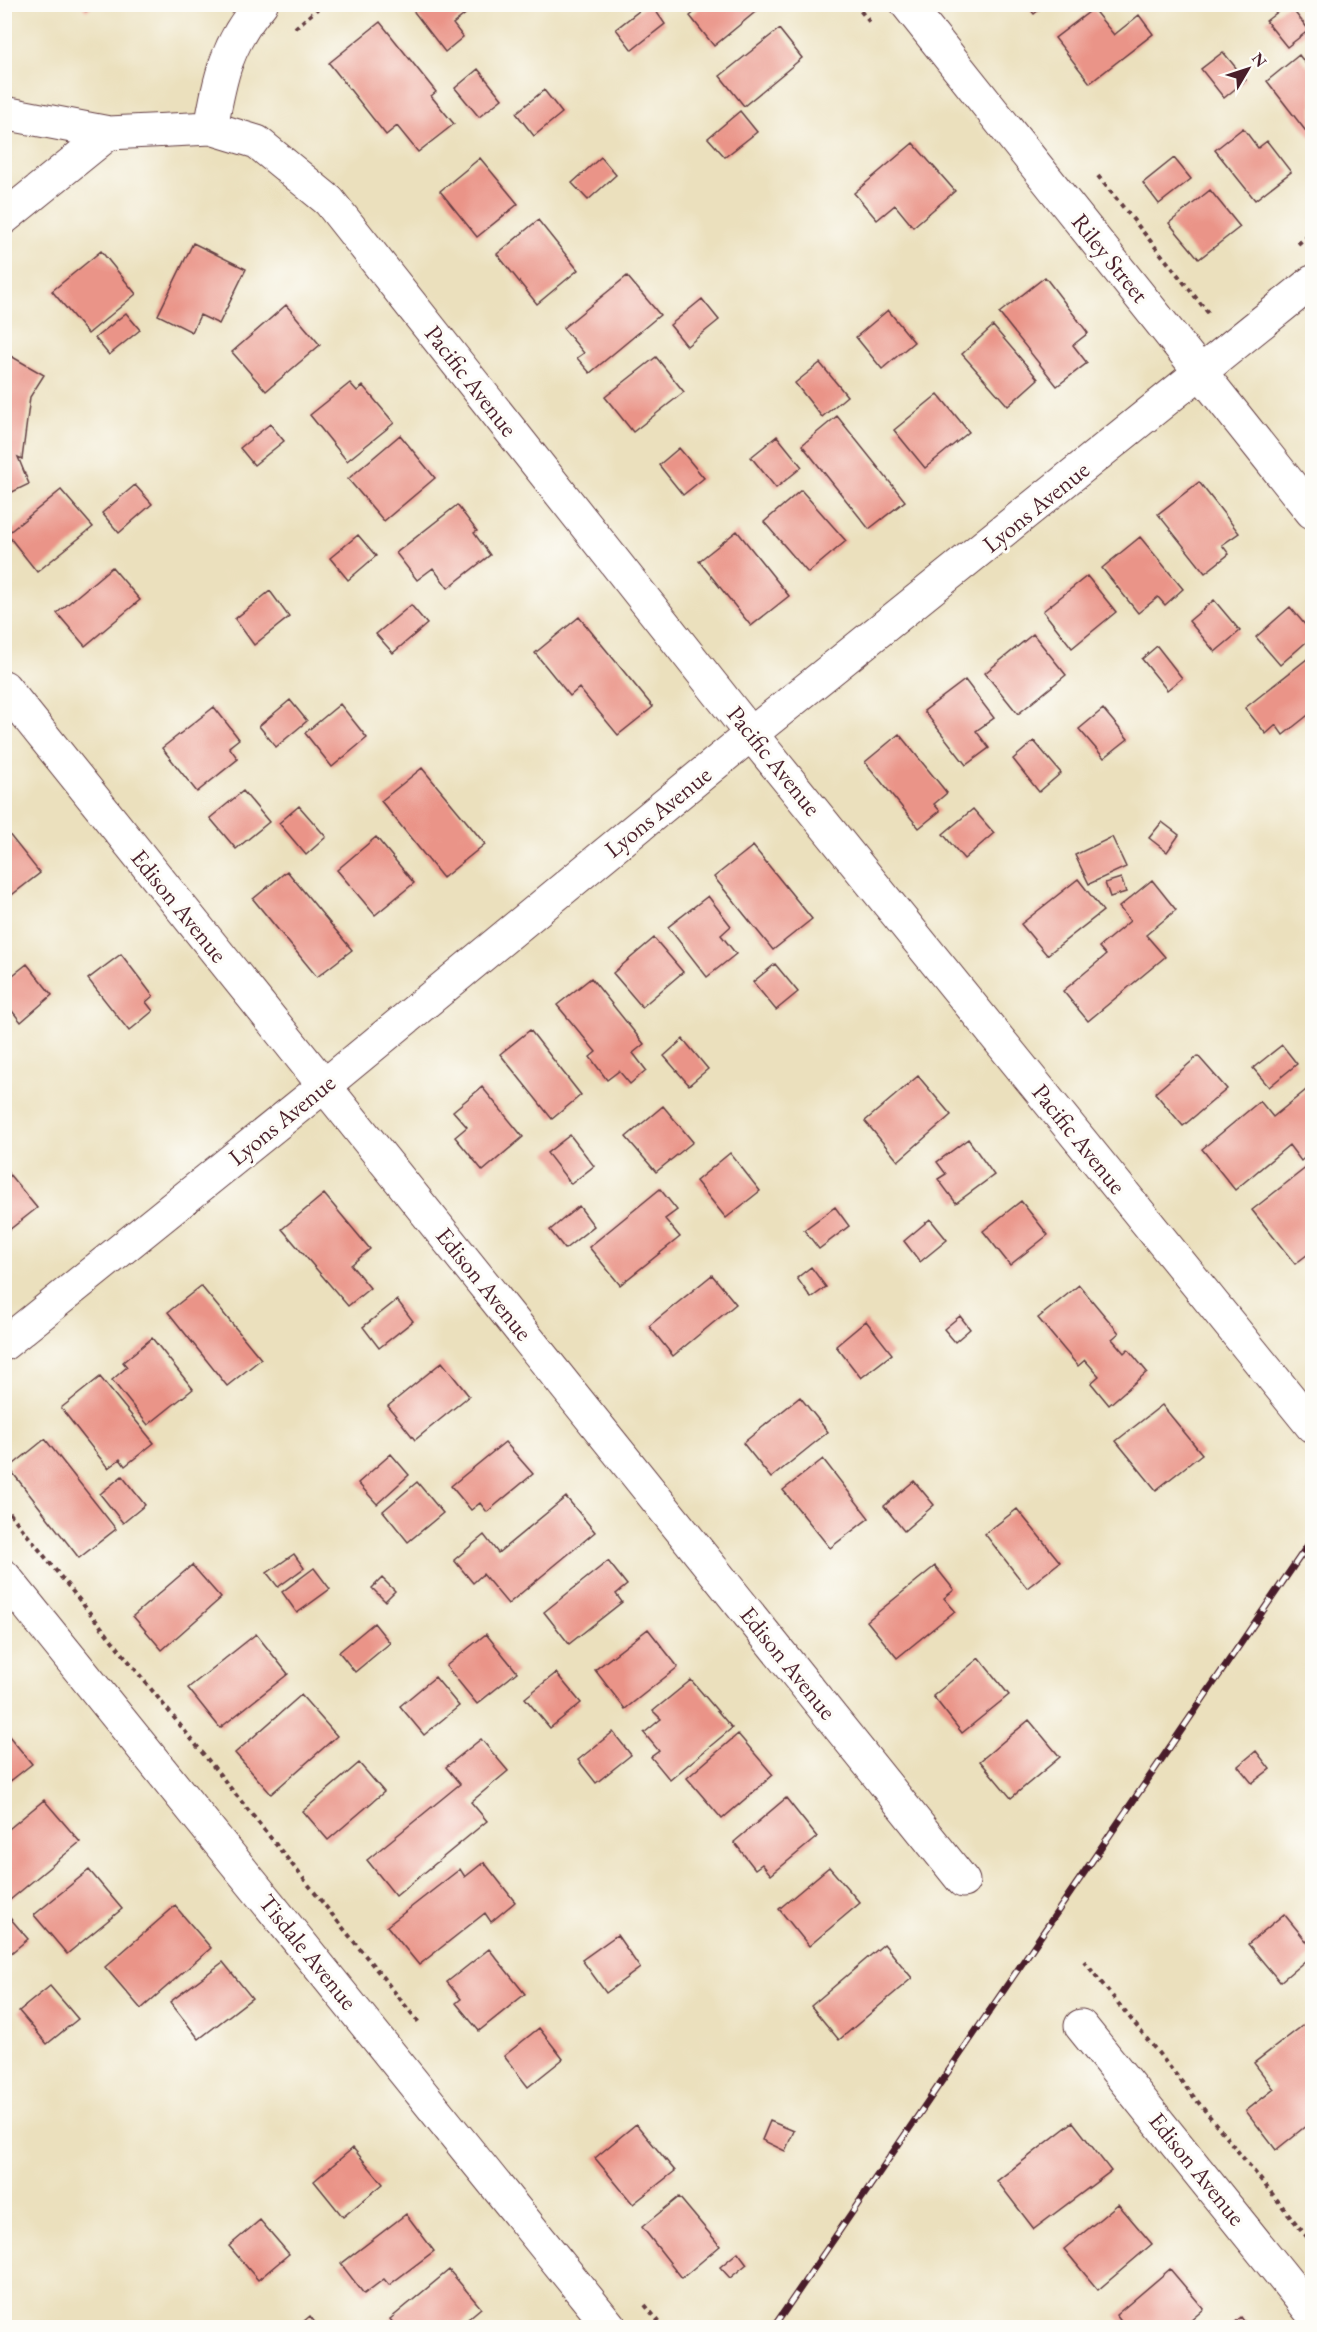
<svg xmlns="http://www.w3.org/2000/svg" width="1317" height="2332" font-family="'EB Garamond',serif">
<style>
.building{fill:#ea9488}
.lines{fill:none;stroke-linecap:round;stroke-linejoin:round}
.minor-casing{stroke:#623c41;stroke-width:35}
.path{stroke:#623c41;stroke-width:4;stroke-dasharray:4.5 4.5;stroke-linecap:butt}
.minor{stroke:#fff;stroke-width:33}
.rail-casing{stroke:#4a1f2b;stroke-width:7}
.rail{stroke:#fdfcf7;stroke-width:4.5;stroke-dasharray:14;stroke-linecap:butt}
.labels{text-anchor:middle;stroke-width:6;stroke-linejoin:round;paint-order:stroke}
.street-label{font-size:24px;fill:#4a1f2b;stroke:#fdfcf7}
</style>
<rect width="100%" height="100%" fill="#fdfcf7"/>
<filter id="ink" filterUnits="userSpaceOnUse"><feTurbulence type="fractalNoise" baseFrequency=".0167" numOctaves="2"/><feDisplacementMap in="SourceGraphic" scale="12" xChannelSelector="R" yChannelSelector="G"/><feConvolveMatrix kernelMatrix="1 2 1 2 8 2 1 2 1" color-interpolation-filters="sRGB"/></filter>
<filter id="wash" filterUnits="userSpaceOnUse"><feTurbulence type="fractalNoise" baseFrequency=".008" numOctaves="4" result="noise"/><feDisplacementMap in="SourceGraphic" scale="24" xChannelSelector="R" yChannelSelector="G"/><feGaussianBlur stdDeviation="1.35" result="paint"/><feColorMatrix in="noise" values="0 0 0 0 0 0 0 0 0 0 0 0 0 0 0 0 0 1.4 0 .05"/><feComposite in="paint" operator="in"/></filter>
<g filter="url(#wash)">
<rect width="100%" height="100%" fill="#ebe0bd"/>
<g id="blocks">
<!-- building -->
<path class="building" d="M81 4H94L86 11Z
M408 4H478L453 24 463 37 445 52Z
M648 4H651L665 24 632 50 616 29Z
M704 4H765L714 46 690 16Z
M1026 4H1046L1034 14Z
M1288 4 1309 30 1287 47 1266 21Z
M1093 9 1114 35 1139 15 1153 34 1090 83 1055 38Z
M380 22 436 92 431 96 454 124 418 152 397 126 386 135 329 63Z
M779 29 802 58 744 106 720 76Z
M1223 52 1246 80 1224 98 1201 69Z
M1299 55 1312 72V139L1267 81Z
M478 69 502 99 479 117 455 88Z
M544 90 562 113 534 136 516 113Z
M740 111 757 132 725 157 708 138Z
M1243 128 1258 148 1267 141 1291 172 1255 200 1215 150Z
M913 143 955 191 913 227 895 205 877 220 854 193Z
M601 157 616 175 588 200 572 183Z
M480 158 518 204 477 237 440 191Z
M1174 158 1191 179 1159 204 1143 183Z
M1210 190 1240 227 1199 259 1169 223Z
M538 220 578 270 537 304 497 254Z
M193 243 246 269 219 324 200 315 192 332 158 315Z
M101 251 136 294 88 334 52 291Z
M627 276 660 315 590 373 577 358 584 353 563 328Z
M1045 277 1088 333 1073 345 1087 363 1057 386 999 313Z
M702 299 719 320 687 346 670 325Z
M286 305 320 345 266 391 232 352Z
M888 310 914 342 882 369 856 337Z
M126 313 140 330 109 355 95 338Z
M993 326 1038 379 1008 406 962 354Z
M9 355 44 375 30 397 22 459 18 457 29 484 4 496V362Z
M656 357 684 392 633 432 605 397Z
M820 363 847 396 822 417 795 383Z
M350 383 357 391 363 386 394 423 347 461 310 415Z
M938 394 969 432 925 468 894 430Z
M837 416 905 501 869 529 802 445Z
M270 424 284 441 254 465 240 448Z
M400 435 435 478 384 521 348 479Z
M777 436 802 467 776 488 751 457Z
M679 448 704 478 683 495 659 465Z
M1199 482 1239 533 1222 545 1229 554 1205 573 1158 514Z
M135 485 152 504 119 533 102 513Z
M61 490 93 527 37 572 7 534Z
M801 490 846 541 808 573 764 522Z
M457 505 477 531 474 533 490 555 448 588 433 568 417 580 396 553Z
M737 531 789 596 751 626 699 561Z
M358 535 376 556 348 580 330 558Z
M1140 537 1183 589 1165 605 1158 597 1138 613 1102 568Z
M112 567 140 600 85 646 57 613Z
M1087 576 1116 612 1072 648 1043 611Z
M270 591 289 617 254 645 235 619Z
M1214 600 1240 631 1215 652 1189 621Z
M411 605 427 624 393 653 376 634Z
M1290 607 1312 633V637L1280 665 1256 637Z
M579 617 653 707 618 735 579 688 570 696 535 653Z
M1033 634 1066 675 1018 714 985 673Z
M1157 646 1182 678 1167 690 1142 659Z
M1312 655V712L1283 735 1276 725 1266 734 1245 708Z
M965 680 994 718 976 731 989 748 966 765 924 711Z
M290 700 307 721 276 747 259 726Z
M340 704 367 738 332 767 305 733Z
M214 707 239 739 229 747 238 759 197 792 162 748Z
M1103 709 1128 739 1104 758 1079 729Z
M899 734 947 793 934 804 940 811 919 828 865 762Z
M1034 741 1061 773 1039 792 1013 759Z
M422 768 485 844 443 878 381 801Z
M243 791 269 822 236 849 210 818Z
M299 806 326 837 306 855 279 823Z
M973 809 994 833 964 859 943 834Z
M1162 822 1179 835 1167 852 1149 838Z
M4 828 40 873 4 901Z
M376 837 414 883 375 915 337 870Z
M1112 837 1126 867 1089 884 1075 855Z
M753 846 812 919 773 950 714 877Z
M287 871 352 950 317 977 253 899Z
M1121 878 1126 892 1110 897 1105 883Z
M1078 879 1103 911 1047 955 1021 924Z
M1152 880 1176 910 1146 935 1165 957 1088 1021 1063 991 1106 955 1099 947 1130 921 1119 907Z
M708 896 731 926 721 935 736 954 707 977 668 927Z
M654 938 683 972 642 1007 613 973Z
M121 954 153 996 146 1002 153 1011 129 1031 88 979Z
M27 964 52 995 21 1022 4 1001V982Z
M775 964 798 992 776 1010 753 982Z
M591 978 644 1044 633 1053 646 1070 630 1084 619 1071 607 1080 590 1057 596 1052 557 1005Z
M530 1030 581 1095 552 1119 500 1054Z
M683 1039 708 1069 689 1085 664 1056Z
M1282 1045 1297 1064 1269 1087 1253 1068Z
M1198 1056 1227 1089 1183 1126 1155 1093Z
M918 1076 951 1115 898 1161 865 1121Z
M1311 1086 1312 1151 1301 1161 1289 1145 1235 1190 1202 1149 1260 1101 1273 1117Z
M482 1087 523 1137 483 1171 455 1137 467 1127 453 1111Z
M663 1106 693 1142 656 1172 626 1137Z
M570 1135 594 1166 571 1184 547 1153Z
M968 1139 994 1175 956 1203 938 1179 946 1174 937 1162Z
M730 1153 760 1191 726 1218 696 1181Z
M1312 1163V1251L1295 1264 1252 1210Z
M4 1168 37 1208 4 1234Z
M660 1189 677 1210 665 1219 680 1237 620 1285 589 1247Z
M324 1194 370 1249 351 1265 370 1288 348 1306 282 1229Z
M1021 1201 1048 1235 1010 1265 983 1231Z
M579 1206 594 1226 565 1249 550 1230Z
M835 1207 849 1226 819 1249 804 1230Z
M930 1219 947 1240 920 1262 904 1241Z
M811 1267 826 1287 811 1298 797 1278Z
M712 1275 736 1304 673 1356 649 1326Z
M1079 1285 1119 1333 1112 1339 1124 1353 1128 1349 1147 1372 1109 1405 1091 1383 1099 1376 1085 1360 1078 1366 1038 1318Z
M201 1286 261 1359 227 1386 168 1312Z
M397 1300 413 1321 379 1348 363 1327Z
M960 1316 970 1329 955 1342 944 1329Z
M866 1321 892 1354 861 1378 836 1346Z
M152 1338 193 1389 148 1425 112 1380 127 1367 123 1362Z
M442 1362 469 1396 415 1440 388 1406Z
M100 1377 154 1443 125 1466 120 1459 108 1468 61 1408Z
M800 1397 828 1432 771 1478 743 1443Z
M1162 1405 1202 1454 1156 1490 1116 1441Z
M45 1439 116 1529 79 1558 9 1468Z
M505 1442 533 1474 487 1512 480 1503 471 1510 451 1486Z
M391 1454 409 1475 377 1504 358 1483Z
M823 1459 869 1518 830 1548 783 1490Z
M122 1476 145 1505 123 1523 100 1494Z
M914 1481 934 1505 904 1531 884 1506Z
M417 1482 443 1513 408 1542 383 1511Z
M566 1497 595 1532 508 1604 483 1574 473 1583 454 1560 484 1535 498 1553Z
M1017 1509 1060 1562 1027 1588 985 1534Z
M294 1554 304 1568 278 1587 267 1573Z
M608 1561 627 1585 616 1594 622 1602 569 1644 544 1612Z
M192 1565 221 1598 162 1650 133 1616Z
M935 1566 954 1590 944 1598 955 1611 897 1658 867 1621Z
M314 1568 330 1589 297 1613 282 1592Z
M382 1578 395 1591 385 1601 372 1588Z
M374 1623 390 1643 355 1672 339 1652Z
M648 1629 678 1667 625 1709 595 1670Z
M256 1634 288 1674 220 1728 188 1688Z
M486 1634 517 1672 477 1704 446 1666Z
M979 1658 1009 1695 962 1733 933 1696Z
M556 1673 581 1703 550 1728 525 1698Z
M435 1677 459 1706 424 1735 400 1706Z
M691 1680 732 1728 670 1780 651 1757 659 1751 644 1733 661 1719 653 1711Z
M301 1695 337 1736 271 1794 235 1753Z
M1029 1720 1060 1757 1011 1798 980 1761Z
M4 1730 32 1764 4 1786Z
M613 1732 631 1755 596 1783 578 1760Z
M738 1734 773 1775 722 1819 687 1778Z
M481 1739 508 1771 471 1802 487 1821 396 1896 367 1860 460 1784 446 1767Z
M1256 1751 1270 1769 1252 1783 1238 1766Z
M359 1763 384 1792 328 1840 303 1811Z
M786 1798 817 1837 771 1875 762 1864 755 1869 734 1842Z
M44 1800 80 1842 4 1905V1833Z
M484 1862 515 1902 491 1922 485 1913 419 1965 387 1926 460 1869 465 1877Z
M829 1867 860 1903 809 1946 779 1909Z
M89 1870 122 1909 67 1954 34 1915Z
M175 1906 211 1948 141 2009 105 1967Z
M1284 1914 1312 1948V1955L1280 1982 1248 1944Z
M10 1918 28 1939 4 1959V1923Z
M617 1935 640 1968 606 1993 582 1960Z
M884 1944 912 1978 839 2040 811 2006Z
M489 1949 525 1994 479 2031 456 2003 461 1999 447 1982Z
M223 1962 252 1998 199 2039 170 2002Z
M50 1986 78 2019 47 2044 19 2011Z
M1306 2023 1312 2031V2121L1276 2150 1246 2111 1274 2089 1254 2063Z
M539 2028 563 2059 528 2087 504 2056Z
M770 2121 794 2131 785 2151 762 2140Z
M1073 2122 1111 2171 1034 2229 997 2181Z
M636 2124 675 2171 633 2204 595 2158Z
M353 2148 383 2184 343 2217 314 2181Z
M679 2197 720 2246 682 2278 642 2227Z
M1118 2204 1152 2244 1098 2290 1064 2249Z
M406 2214 434 2251 389 2285 384 2279 364 2294 341 2264Z
M260 2220 289 2254 258 2280 229 2246Z
M738 2252 747 2264 730 2278 720 2267Z
M1170 2269 1204 2309 1182 2328H1126L1116 2315Z
M449 2270 481 2308 457 2328H397L390 2319Z
M310 2316 319 2328H296Z
M1241 2317 1249 2328H1229Z"/>
</g>
</g>
<g filter="url(#ink)">
<use href="#blocks" fill-opacity="0" stroke="#623c41" stroke-width="1.5"/>
<g class="lines">
<!-- minor casing -->
<g class="minor-casing">
<path id="minor" d="M907 4 1312 512
M4 113 109 133
M211 128C220 78 226 44 261 4
M4 218 109 133 211 128 257 142 329 201 751 734 1312 1426
M4 687 963 1881
M4 1344 324 1086 751 734 1312 282
M4 1576 611 2328
M1081 2026 1312 2313"/>
</g>
<!-- path -->
<path class="path" d="M855 4 872 25
M295 28 323 4
M1098 176 1210 315
M1298 244 1312 232
M4 1506 421 2025
M1084 1961 1312 2243
M645 2305 664 2328"/>
<!-- minor -->
<use href="#minor" class="minor"/>
<!-- rail casing -->
<g class="rail-casing">
<path id="rail" d="M773 2328 1312 1539"/>
</g>
<!-- rail -->
<use href="#rail" class="rail"/>
</g>
</g>
<g class="labels">
<!-- street labels -->
<g class="street-label">
<text transform="translate(1110 258) rotate(51)" y="8">Riley Street</text>
<text transform="translate(471 381) rotate(52)" y="8">Pacific Avenue</text>
<text transform="translate(1036 507) rotate(-39)" y="8">Lyons Avenue</text>
<text transform="translate(774 761) rotate(51)" y="8">Pacific Avenue</text>
<text transform="translate(658 812) rotate(-39)" y="8">Lyons Avenue</text>
<text transform="translate(179 906) rotate(51)" y="8">Edison Avenue</text>
<text transform="translate(282 1120) rotate(-39)" y="8">Lyons Avenue</text>
<text transform="translate(1079 1139) rotate(51)" y="8">Pacific Avenue</text>
<text transform="translate(484 1284) rotate(51)" y="8">Edison Avenue</text>
<text transform="translate(788 1663) rotate(51)" y="8">Edison Avenue</text>
<text transform="translate(308 1952) rotate(51)" y="8">Tisdale Avenue</text>
<text transform="translate(1197 2169) rotate(51)" y="8">Edison Avenue</text>
</g>
</g>
<!-- margin -->
<rect width="1317" height="2332" fill="none" stroke="#fdfcf7" stroke-width="24"/>
<!-- north arrow -->
<g transform="translate(1248 69) rotate(51)" stroke="#fdfcf7" stroke-width="4.5" paint-order="stroke">
<path d="M0-4.5L10 22L0 15L-10 22Z" fill="#4a1f2b"/>
<text y="-9" font-size="16" font-weight="bold" text-anchor="middle" fill="#4a1f2b">N</text>
</g>
</svg>
